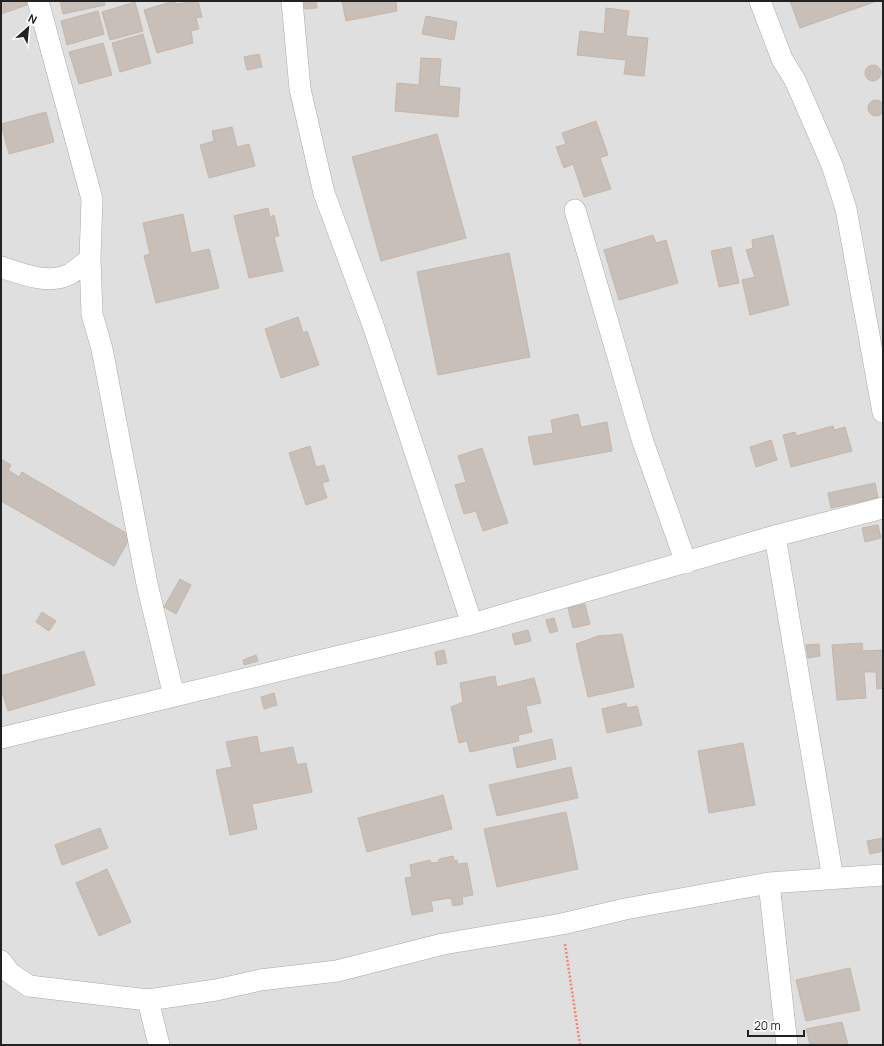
<svg xmlns="http://www.w3.org/2000/svg" width="884" height="1046" font-family="Manrope,sans-serif">
<style>
.residential{fill:#e0dfdf}
.building{fill:#c7bfb8;stroke:#c4b6ab}
.lines{fill:none;stroke-linecap:round;stroke-linejoin:round}
.street-casing{stroke:#a9a9a9;stroke-width:22}
.path{stroke:#fa8072;stroke-width:2.5;stroke-dasharray:2 2;stroke-linecap:butt}
.street{stroke:#fff;stroke-width:21}
</style>
<rect width="100%" height="100%" fill="#f2efe9"/>
<!-- residential -->
<path class="residential" d="M1 1H883V1045H1Z"/>
<!-- building -->
<path class="building" d="M1 1H26L27 5 1 14Z
M60 1H104L105 5 63 14Z
M174 1 177 4 198 1 202 17 196 18 199 29 191 31 193 43 157 53 144 10Z
M300 1H316L317 8 301 9Z
M342 1H396L397 11 346 21Z
M790 1H877L800 28Z
M135 2 143 31 110 40 102 12Z
M606 8 629 11 626 36 648 38 644 76 624 74 626 60 577 55 580 31 604 34Z
M98 11 104 34 67 45 61 21Z
M426 16 457 22 454 40 422 34Z
M143 34 151 63 120 72 112 43Z
M103 43 112 75 79 84 69 52Z
M259 54 262 67 247 70 244 57Z
M421 58 441 59 439 86 460 88 458 117 395 111 397 83 419 85Z
M865 73a8 8 0 1 1 16 0a8 8 0 1 1-16 0Z
M868 108a8 8 0 1 1 16 0a8 8 0 1 1-16 0Z
M46 112 54 142 9 154 1 124Z
M596 121 608 155 600 158 611 189 584 197 573 164 564 168 556 147 566 144 562 133Z
M232 127 237 147 249 144 255 166 209 178 200 145 214 141 212 131Z
M437 134 466 238 381 261 352 157Z
M268 208 270 217 274 215 279 236 274 237 283 271 249 278 234 216Z
M183 214 191 253 209 249 219 288 156 303 144 256 150 254 143 223Z
M653 235 656 243 666 240 678 283 619 300 604 250Z
M773 235 789 305 750 315 742 280 755 277 746 250 753 248 752 240Z
M731 247 739 283 719 287 711 251Z
M509 253 530 357 438 375 417 272Z
M298 317 303 333 307 331 319 365 281 378 265 329Z
M578 414 581 427 607 422 612 451 534 465 528 437 553 433 551 420Z
M833 426 834 430 845 427 852 451 791 467 783 435 795 432 796 436Z
M771 440 777 460 756 467 750 447Z
M310 446 316 467 324 465 329 481 322 483 327 498 306 505 289 453Z
M482 448 508 523 483 531 476 511 464 514 455 485 466 482 458 456Z
M1 459 11 465 8 470 19 477 22 472 131 536 114 566 1 501Z
M875 483 878 498 831 508 828 493Z
M878 525 881 538 865 542 862 528Z
M180 579 191 585 176 614 164 607Z
M585 604 590 624 573 628 568 608Z
M42 612 56 621 49 631 36 622Z
M554 618 558 631 550 633 546 620Z
M528 630 531 641 515 645 512 634Z
M622 634 634 687 588 697 576 644 598 636Z
M862 643 863 651 883 650V688L877 689 876 672H864L866 698 837 700 832 645Z
M819 644 820 656 808 658 806 645Z
M444 650 447 663 437 665 435 652Z
M84 651 95 685 8 711 1 689V676Z
M256 655 258 661 244 665 243 660Z
M495 676 497 687 534 678 541 703 526 706 532 732 518 735 519 741 470 752 467 741 459 743 451 707 463 702 460 683Z
M274 693 277 705 264 709 261 697Z
M626 703 627 708 637 706 642 725 607 733 602 709Z
M257 736 260 753 293 747 297 765 306 763 312 792 252 804 257 829 230 835 216 770 232 767 226 742Z
M552 739 556 759 517 768 513 748Z
M743 743 755 805 709 813 698 751Z
M571 767 578 798 497 816 489 785Z
M443 795 452 829 367 852 358 818Z
M566 812 578 869 497 887 484 829Z
M100 828 108 848 62 865 55 845Z
M883 838V851L870 854 867 841Z
M453 856 454 861 457 860 458 864 467 863 473 895 462 897 463 904 453 906 451 898 431 901 433 911 412 915 405 878 412 877 410 865 430 860 431 863 439 862V859Z
M107 869 131 922 99 936 76 883Z
M850 968 860 1010 806 1021 796 980Z
M842 1022 848 1045H810L806 1029Z"/>
<g class="lines">
<!-- street casing -->
<g class="street-casing">
<path id="street" d="M38 1 92 199 90 259 92 314 102 349 147 584 174 696
M292 1 300 89 324 193 373 325 472 624
M760 1 782 59 795 80 832 165 846 209 883 412
M575 210 642 439 686 563
M1 267C22 274 49 285 70 274 77 270 84 263 90 259
M775 536 833 879
M1 738 472 624 775 536 883 508
M769 883 787 1045
M1 961 10 973 29 986 148 1000 159 1045
M148 1000 216 990 260 980 337 971 443 944 562 924 625 909 769 883 883 875"/>
</g>
<!-- path -->
<path class="path" d="M565 944 580 1045"/>
<!-- street -->
<use href="#street" class="street"/>
</g>
<!-- border -->
<rect width="884" height="1046" fill="none" stroke="#222222" stroke-width="4"/>
<!-- north arrow -->
<g transform="translate(28 28) rotate(27)" stroke="#ffffff" stroke-width="3" paint-order="stroke">
<path d="M0-3L7 15L0 10L-7 15Z" fill="#222222"/>
<text y="-6" font-size="11" font-weight="bold" text-anchor="middle" fill="#222222">N</text>
</g>
<!-- scale -->
<path d="M748 1030v6h56v-6" fill="none" stroke="#222222" stroke-width="2"/>
<text x="754" y="1030" font-size="12" fill="#222222" stroke="#ffffff" stroke-width="3" paint-order="stroke">20 m</text>
</svg>
